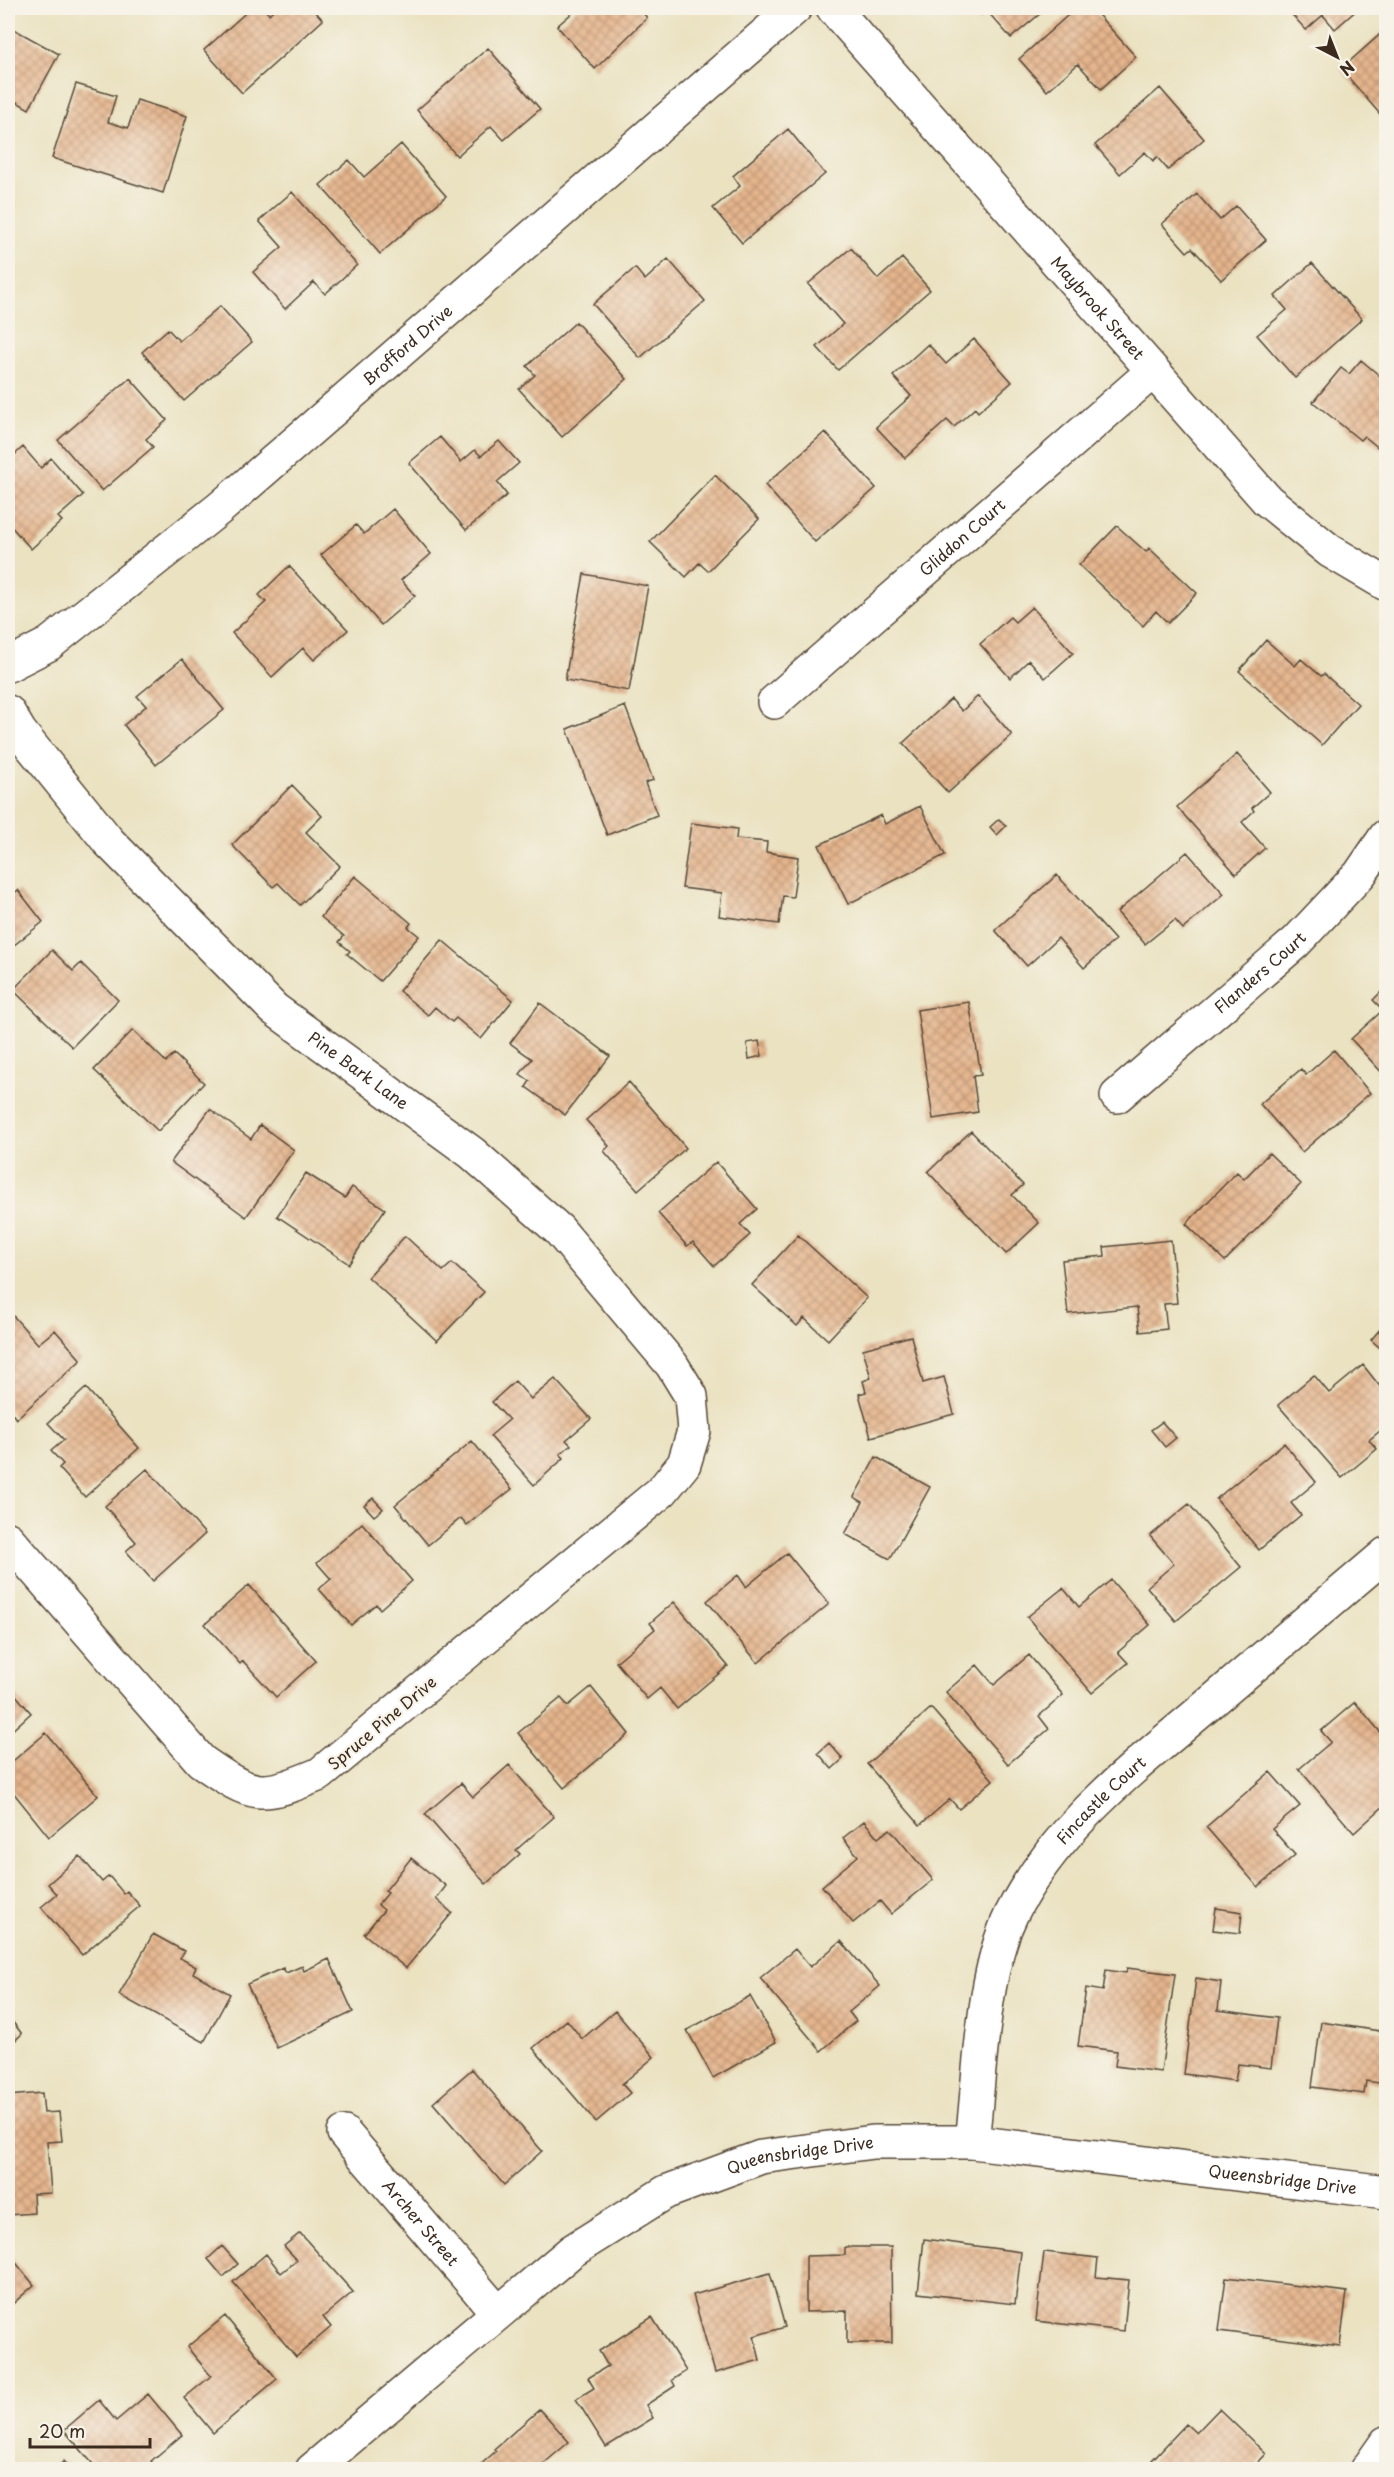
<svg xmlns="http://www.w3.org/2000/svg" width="1394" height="2477" font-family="'Playpen Sans',sans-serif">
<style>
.building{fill:url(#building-cross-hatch)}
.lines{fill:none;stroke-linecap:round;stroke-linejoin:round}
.minor-casing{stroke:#554636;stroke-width:36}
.minor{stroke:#fff;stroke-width:33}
.labels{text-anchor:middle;stroke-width:4.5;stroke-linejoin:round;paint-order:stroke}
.street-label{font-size:16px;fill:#3b2a1e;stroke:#f7f3e8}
</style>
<defs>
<pattern id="building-cross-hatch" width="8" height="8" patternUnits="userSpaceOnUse" patternTransform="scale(1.5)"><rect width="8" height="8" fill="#e5b58d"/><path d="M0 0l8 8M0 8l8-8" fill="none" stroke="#bb9373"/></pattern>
</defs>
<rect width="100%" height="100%" fill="#f7f3e8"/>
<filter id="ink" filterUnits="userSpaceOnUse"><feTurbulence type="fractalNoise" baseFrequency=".0167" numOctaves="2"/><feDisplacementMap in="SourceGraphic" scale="12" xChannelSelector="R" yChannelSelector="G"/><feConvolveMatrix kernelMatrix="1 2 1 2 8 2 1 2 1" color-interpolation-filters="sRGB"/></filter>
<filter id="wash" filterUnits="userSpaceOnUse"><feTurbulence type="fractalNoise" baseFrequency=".008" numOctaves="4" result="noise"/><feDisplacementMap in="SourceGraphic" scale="24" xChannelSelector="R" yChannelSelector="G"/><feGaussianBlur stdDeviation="1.35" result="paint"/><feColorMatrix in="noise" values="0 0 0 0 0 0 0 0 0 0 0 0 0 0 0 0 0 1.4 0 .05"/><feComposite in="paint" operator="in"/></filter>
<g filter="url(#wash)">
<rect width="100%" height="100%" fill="#eae2c1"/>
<g id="blocks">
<!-- building -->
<path class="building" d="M251 8H263L269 14 275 8H312L323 20 242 93 204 50Z
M578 8H645L642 11 647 18 595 69 557 26Z
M975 8H1047L1011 38 986 10 981 15Z
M1076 8H1092L1136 57 1101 89 1078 64 1047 91 1019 59Z
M1286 8H1359L1335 29 1323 15 1306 30Z
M8 26 59 54 29 109 17 102 8 120Z
M1386 29V121L1341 69Z
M488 48 540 109 504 140 491 126 457 156 417 110Z
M76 84 116 96 108 122 128 128 137 100 187 116 163 193 52 158Z
M1160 88 1204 139 1168 170 1157 157 1153 161 1145 152 1120 174 1095 145Z
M788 129 825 174 742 243 713 208 740 186 733 176Z
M401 144 446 196 380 254 320 185 349 160 364 177Z
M292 192 357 265 325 294 314 282 285 309 253 272 282 247 259 221Z
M1197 194 1220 220 1236 206 1266 240 1221 280 1192 248 1187 252 1162 224Z
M851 248 878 279 902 258 930 290 838 370 817 347 843 324 808 284Z
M668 259 705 301 640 358 593 304 635 268 645 280Z
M1312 263 1362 319 1295 378 1257 335 1287 310 1275 296Z
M220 306 252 342 184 401 142 352 168 329 179 341Z
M576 322 627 379 562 437 519 389 535 375 527 366Z
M974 339 1012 382 978 412 975 408 954 427 947 420 905 458 876 427 911 396 893 376 928 344 946 364Z
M1361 360 1386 381V454L1364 436 1360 440 1313 402 1341 368 1349 374Z
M130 378 167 420 146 439 153 447 102 491 58 440Z
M825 432 876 488 815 542 765 485Z
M440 437 461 462 475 450 481 456 499 441 519 463 497 482 507 495 466 530 409 463Z
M23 447 41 468 51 458 83 495 58 517 62 521 31 549 8 523V461Z
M715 475 759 519 708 571 699 563 686 577 650 542Z
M393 509 431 554 401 580 415 596 381 625 321 555 356 525 364 534Z
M1117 526 1146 552 1149 548 1197 593 1168 623 1156 611 1143 626 1079 565Z
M289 566 348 630 314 660 303 648 272 677 232 633 266 602 259 595Z
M584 574 648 586 629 691 565 680Z
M1032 607 1073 653 1045 678 1029 660 1010 678 980 644 1010 617 1015 622Z
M1266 640 1295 666 1301 659 1321 676 1324 674 1358 704 1322 745 1239 671Z
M182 659 224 710 156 765 124 725 146 706 137 696Z
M978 696 1012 735 948 793 903 743 951 699 962 711Z
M625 706 653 780 645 783 657 815 607 835 567 729Z
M1237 754 1270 792 1252 808 1254 811 1242 822 1265 848 1236 874 1177 807Z
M292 785 322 816 306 832 340 866 300 905 278 883 273 887 232 845Z
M920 806 945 855 848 904 819 845 881 815 885 824Z
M999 819 1006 826 997 835 990 827Z
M691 823 737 829 736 839 767 842 766 852 798 857 793 897 783 896 779 924 719 916 722 893 682 888Z
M1187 852 1224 894 1183 929 1175 920 1145 944 1117 912Z
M1057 875 1115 940 1084 968 1058 938 1027 966 995 930Z
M355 876 411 923 408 927 419 936 380 981 347 954 350 951 339 942 344 936 321 917Z
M18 890 43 922 8 950V891L11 896Z
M442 940 513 1000 481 1039 456 1018 452 1022 435 1007 428 1015 399 991Z
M52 950 73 971 81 963 118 1000 72 1047 13 990Z
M1386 987V1077L1351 1039 1383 1010 1373 1000Z
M969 1002 981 1075 973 1076 978 1112 933 1119 917 1010Z
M540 1003 610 1056 565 1115 526 1087 530 1081 520 1074 532 1059 510 1043Z
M133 1030 166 1062 174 1054 204 1083 158 1131 94 1070Z
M759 1041 762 1056 749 1059 747 1043Z
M1334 1050 1370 1093 1302 1152 1260 1104 1301 1069 1306 1075Z
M629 1082 686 1148 638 1190 604 1151 609 1146 586 1120Z
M210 1109 251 1139 260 1125 294 1150 246 1217 171 1162Z
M971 1131 1023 1185 1012 1195 1039 1223 1006 1254 928 1172Z
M1269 1153 1301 1184 1225 1261 1186 1224 1237 1172 1244 1179Z
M716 1162 757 1209 740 1224 750 1235 714 1266 693 1242 687 1246 658 1213Z
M306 1173 345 1198 352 1187 385 1209 349 1264 277 1216Z
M798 1235 867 1298 828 1340 804 1318 797 1326 752 1285Z
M405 1236 443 1271 452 1263 484 1292 437 1341 368 1277Z
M1171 1240 1177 1303 1164 1304 1167 1329 1140 1332 1137 1307 1068 1314 1062 1260 1105 1256 1104 1247Z
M8 1310 38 1344 55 1330 81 1360 16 1419 8 1408Z
M1386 1322V1353L1371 1340Z
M911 1336 923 1383 944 1377 954 1414 871 1437 859 1394 866 1392 863 1381 871 1378 863 1349Z
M1363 1365 1386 1394V1426L1369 1440 1377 1449 1342 1478 1278 1405 1314 1375 1329 1393Z
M555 1379 591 1419 566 1440 571 1445 560 1454 564 1458 534 1485 490 1436 509 1420 492 1402 515 1381 531 1399Z
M86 1388 139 1448 85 1497 59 1468 63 1464 51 1451 64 1440 48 1423Z
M1162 1422 1176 1438 1165 1447 1151 1430Z
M472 1441 512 1489 467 1525 461 1518 428 1545 395 1505Z
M1284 1443 1316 1482 1291 1503 1301 1515 1259 1550 1216 1499Z
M876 1457 930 1487 890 1559 845 1534 863 1502 854 1497Z
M147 1469 205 1534 153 1581 126 1551 136 1542 105 1506Z
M373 1498 383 1509 374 1516 364 1505Z
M1189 1504 1241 1567 1176 1621 1147 1587 1174 1564 1150 1536Z
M362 1523 412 1581 380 1609 376 1604 351 1625 319 1589 331 1579 317 1563Z
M787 1553 829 1604 758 1663 707 1601 738 1575 746 1587Z
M1111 1580 1150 1625 1118 1652 1128 1663 1092 1693 1027 1617 1063 1588 1079 1607Z
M249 1585 316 1661 276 1697 243 1661 240 1664 205 1624Z
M674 1602 728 1666 677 1709 660 1688 647 1699 616 1662 655 1629 650 1623Z
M1029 1655 1063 1695 1039 1716 1049 1729 1008 1764 946 1692 977 1665 994 1685Z
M8 1686 31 1713 8 1734Z
M591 1687 629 1734 564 1788 518 1733 561 1698 568 1706Z
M1355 1702 1386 1739V1804L1354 1833 1299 1769 1331 1742 1321 1731Z
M931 1708 993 1780 959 1809 950 1799 920 1825 867 1764Z
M46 1733 98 1796 49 1837 8 1786V1765Z
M829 1743 843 1759 832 1769 818 1753Z
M509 1765 554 1817 516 1850 520 1854 486 1884 425 1814 461 1783 473 1797Z
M1270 1772 1300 1806 1272 1829 1295 1855 1258 1887 1206 1827Z
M864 1821 878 1838 890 1829 933 1880 891 1914 880 1901 853 1923 822 1886 858 1856 843 1838Z
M80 1856 102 1882 109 1876 124 1894 127 1891 140 1906 82 1955 41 1907 57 1894 48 1884Z
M411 1858 446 1886 436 1899 452 1913 406 1968 364 1934 384 1910 378 1905 388 1893 385 1891Z
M1216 1908 1242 1912 1240 1933 1213 1930Z
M153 1934 184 1951 180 1958 196 1967 193 1973 230 1994 204 2042 119 1995Z
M841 1941 880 1986 849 2012 856 2021 821 2051 760 1978 795 1949 810 1967Z
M329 1959 353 2012 277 2048 247 1984 283 1968 286 1973 302 1966 304 1971Z
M1127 1968 1175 1974 1161 2072 1115 2066 1117 2051 1078 2046 1086 1988 1103 1991 1106 1970 1126 1973Z
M1196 1978 1221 1982 1218 2010 1277 2018 1271 2068 1238 2064 1235 2081 1184 2074Z
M750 1996 776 2042 713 2078 687 2030Z
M615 2011 654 2057 622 2084 630 2093 596 2122 533 2048 567 2020 582 2039Z
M8 2016 22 2034 8 2047Z
M1321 2022 1386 2032V2084L1366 2081 1364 2094 1312 2087Z
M472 2069 542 2151 504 2185 433 2103Z
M42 2093 44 2113 59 2112 62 2141 47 2142 51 2193 33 2194 34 2213 8 2215V2096Z
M300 2233 353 2292 323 2317 331 2327 296 2357 233 2282 266 2254 281 2273 297 2260 284 2246Z
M924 2239 1021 2252 1015 2304 918 2293Z
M222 2246 238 2264 223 2277 208 2259Z
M845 2247H891L892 2343H847V2311L806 2312V2256L845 2255Z
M1044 2252 1098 2258 1096 2277 1129 2280 1124 2331 1036 2321Z
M8 2253 34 2285 8 2308Z
M770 2273 785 2327 754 2336 760 2360 715 2373 693 2295Z
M1226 2277 1347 2292 1340 2346 1219 2331Z
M225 2316 277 2379 213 2433 184 2398 211 2376 187 2347Z
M652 2317 686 2371 672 2380 675 2386 646 2405 653 2418 606 2447 576 2399 594 2388 588 2378 608 2366 599 2351Z
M148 2394 182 2435 151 2461 159 2470H98L64 2430 99 2400 116 2421Z
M540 2409 569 2442 542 2465 546 2470H482L479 2466 496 2451 494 2449Z
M1219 2409 1266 2454 1251 2470H1162L1152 2460 1186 2424 1196 2433Z
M64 2461 72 2470H54Z"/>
</g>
</g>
<g filter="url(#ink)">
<use href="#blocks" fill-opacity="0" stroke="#554636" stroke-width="1.5"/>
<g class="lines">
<!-- minor casing -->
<g class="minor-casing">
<g id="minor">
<path id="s1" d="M833 8 1267 500 1330 551 1386 584"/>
<path id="s2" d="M8 665 49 644 220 508 795 8"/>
<path id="s3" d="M774 702 1152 372"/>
<path id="s4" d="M8 712 20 732 109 842 274 1009 472 1153 559 1230 672 1365 691 1396 694 1431 684 1464 662 1491 320 1774C260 1799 254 1798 201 1761L8 1539"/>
<path id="s5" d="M1117 1096 1296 942 1360 874 1386 836"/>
<path id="s6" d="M344 2133 497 2312"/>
<path id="s7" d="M972 2142C980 2075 982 1974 1011 1915 1054 1829 1131 1770 1202 1710 1264 1658 1325 1606 1386 1554"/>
<path id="s8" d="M312 2470 572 2251 666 2192 761 2157 873 2142H972L1386 2192"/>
<path d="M1367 2470 1386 2443"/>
</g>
</g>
<!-- minor -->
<use href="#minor" class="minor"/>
</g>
</g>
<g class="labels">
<!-- street labels -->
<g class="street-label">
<text dy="6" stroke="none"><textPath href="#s1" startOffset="400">Maybrook Street</textPath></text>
<text dy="6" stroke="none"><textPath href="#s2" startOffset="513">Brofford Drive</textPath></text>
<text dy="6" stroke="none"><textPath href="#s3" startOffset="250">Gliddon Court</textPath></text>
<text dy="6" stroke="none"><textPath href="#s5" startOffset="189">Flanders Court</textPath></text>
<text dy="6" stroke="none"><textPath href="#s4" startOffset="504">Pine Bark Lane</textPath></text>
<text transform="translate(382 1723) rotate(-40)" y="6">Spruce Pine Drive</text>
<text dy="6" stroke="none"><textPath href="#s7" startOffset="378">Fincastle Court</textPath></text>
<text dy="6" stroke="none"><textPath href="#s8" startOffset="591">Queensbridge Drive</textPath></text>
<text dy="6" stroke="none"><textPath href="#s8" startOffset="1077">Queensbridge Drive</textPath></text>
<text dy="6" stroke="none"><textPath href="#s6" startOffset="118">Archer Street</textPath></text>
</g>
</g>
<!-- margin -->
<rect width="1394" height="2477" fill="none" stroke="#f7f3e8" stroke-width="30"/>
<!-- north arrow -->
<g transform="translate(1337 57) rotate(138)" stroke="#f7f3e8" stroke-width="4.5" paint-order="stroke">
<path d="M0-4.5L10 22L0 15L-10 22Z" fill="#3b2a1e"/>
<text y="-9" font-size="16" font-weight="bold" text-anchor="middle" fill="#3b2a1e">N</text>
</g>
<!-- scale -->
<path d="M30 2438v9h120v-9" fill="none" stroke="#3b2a1e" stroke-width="3"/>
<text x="39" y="2438" font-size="18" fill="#3b2a1e" stroke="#f7f3e8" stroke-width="4.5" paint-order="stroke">20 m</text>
</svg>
